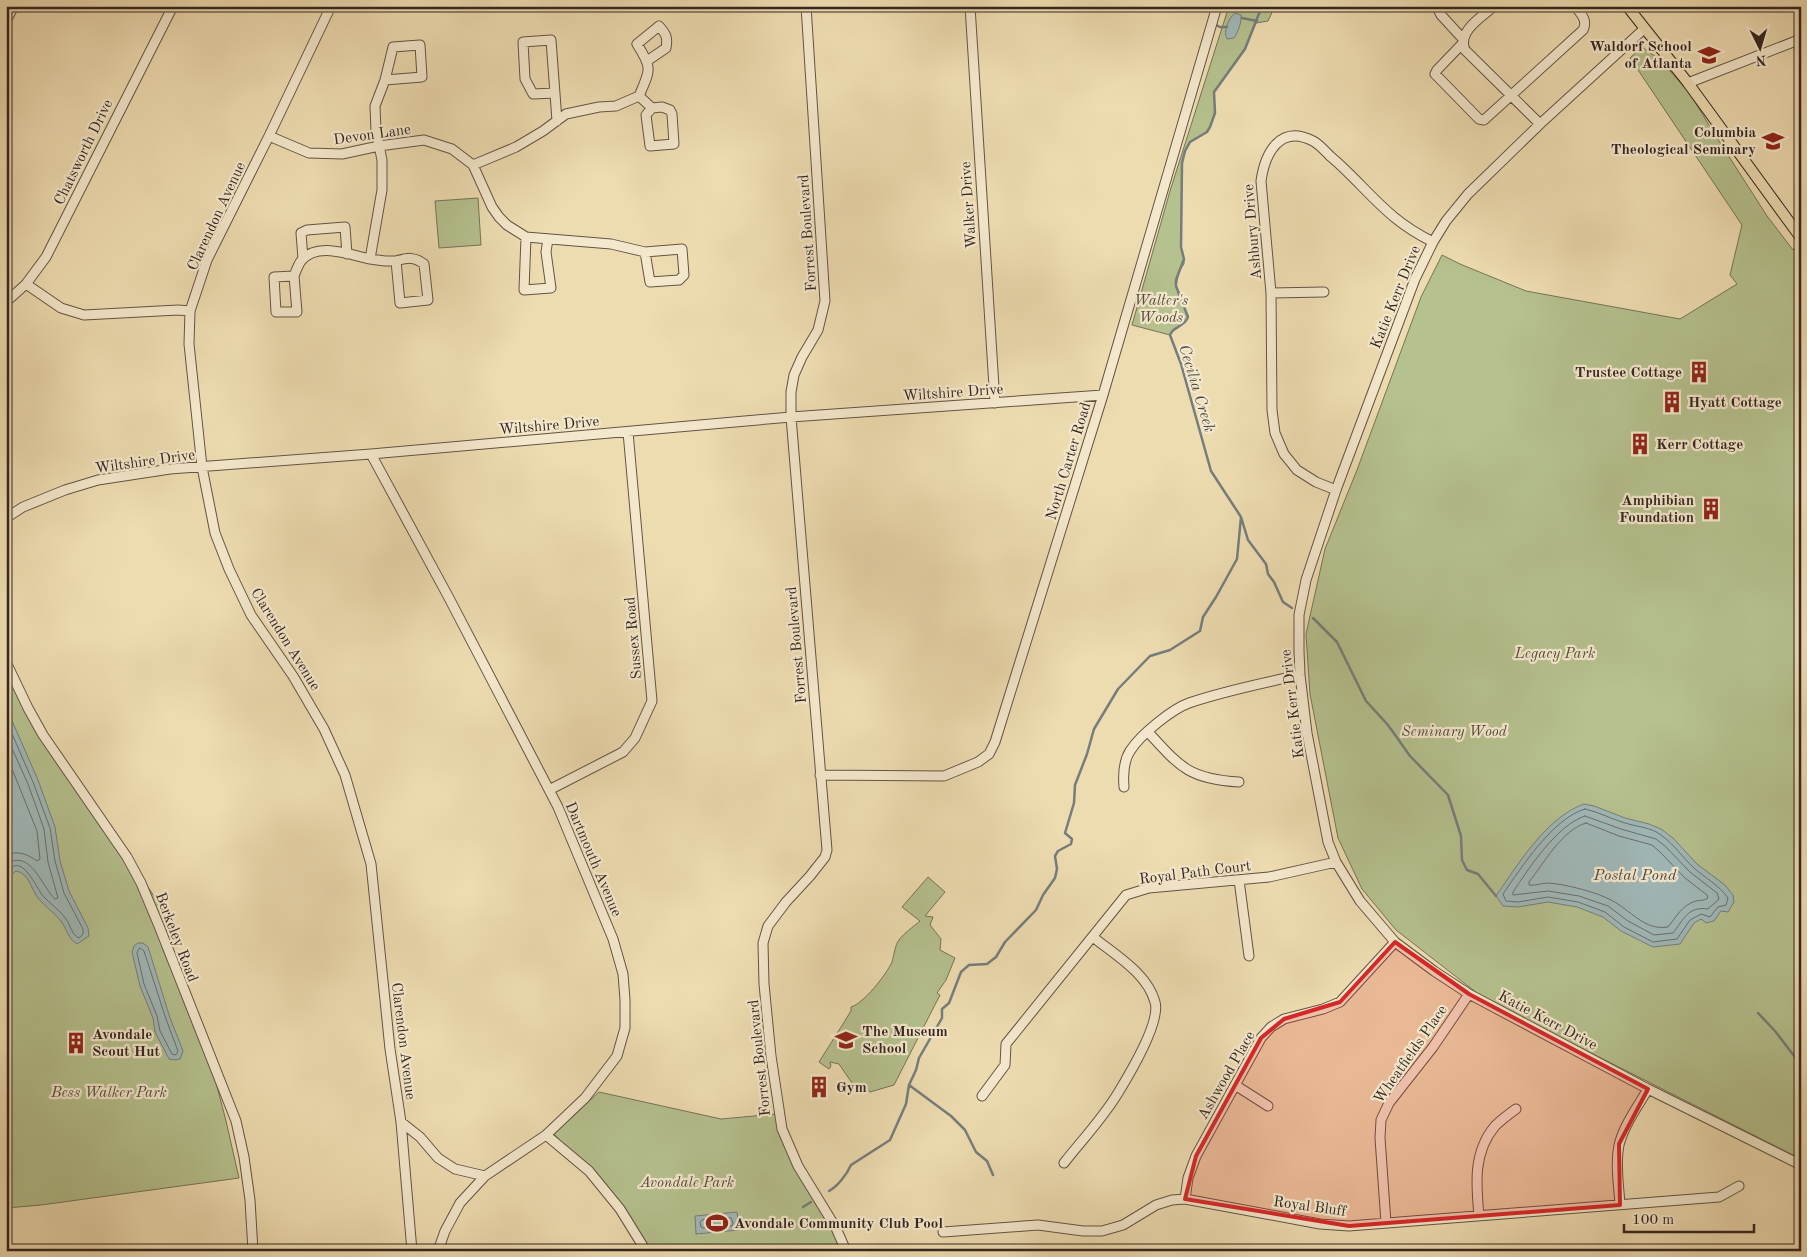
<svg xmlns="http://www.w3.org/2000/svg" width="1807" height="1257" font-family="'Old Standard TT',serif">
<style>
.green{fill:#b5c18e;stroke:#747458}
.water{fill:#a0b8b8;stroke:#757e7c}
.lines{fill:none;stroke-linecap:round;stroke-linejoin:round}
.shore{stroke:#6a6f6c;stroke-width:1}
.stream{stroke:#757e7c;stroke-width:2.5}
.minor-casing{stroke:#625445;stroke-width:11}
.major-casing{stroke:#342621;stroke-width:12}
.minor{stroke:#f4e8cc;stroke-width:9}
.major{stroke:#eedcb1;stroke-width:10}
.marked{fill:#d62828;fill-opacity:0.2;stroke:#d62828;stroke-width:4;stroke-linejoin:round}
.labels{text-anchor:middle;stroke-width:4.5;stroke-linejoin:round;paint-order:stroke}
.poi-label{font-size:15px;font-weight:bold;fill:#342621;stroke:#f4e8cc;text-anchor:start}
.street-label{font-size:15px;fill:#342621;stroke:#f4e8cc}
.park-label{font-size:15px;font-style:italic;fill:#544d3c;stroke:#f4e8cc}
.water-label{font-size:16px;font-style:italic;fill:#4f4a47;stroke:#f4e8cc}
</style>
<rect width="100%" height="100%" fill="#eedcb1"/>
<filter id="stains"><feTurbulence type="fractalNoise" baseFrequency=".004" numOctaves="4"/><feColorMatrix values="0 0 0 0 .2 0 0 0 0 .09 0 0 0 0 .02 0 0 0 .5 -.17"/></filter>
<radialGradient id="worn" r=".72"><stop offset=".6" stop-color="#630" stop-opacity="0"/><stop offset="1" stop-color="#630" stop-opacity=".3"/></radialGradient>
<!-- green -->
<path class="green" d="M1229 6H1275L1268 21 1256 23 1245 48 1214 93 1215 113 1210 127 1207 132 1190 142 1185 151 1182 163 1181 247 1184 259V264L1179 271 1176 286 1188 317C1185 327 1173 326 1170 335L1132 325 1170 191Z
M1642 47 1659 59 1689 92 1712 130 1767 216 1793 250 1795 248 1801 256V1159L1486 1000 1396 930 1362 889 1338 838 1310 694 1306 634 1325 549 1357 470 1421 297 1442 255 1460 264 1526 291 1680 319 1737 284 1730 275 1742 225 1630 58Z
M478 198 481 245 439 248 435 201Z
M6 656 24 702 158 902 195 1022 213 1071 226 1121 239 1178 41 1205 6 1208Z
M928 877 945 892 925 916 933 917 930 925 941 939 940 950 955 958 946 980 937 993 940 995 894 1085 870 1092 864 1088 852 1083 839 1064 830 1062 831 1066 829 1069 819 1062 851 1011V1007C864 1003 886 975 892 962 894 955 895 945 899 940 904 933 913 927 920 921L902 907Z
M599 1092 721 1119 776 1114 779 1134 845 1251H645L626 1215 554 1134Z"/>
<!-- water -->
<path class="water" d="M1235 13 1241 15C1242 22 1238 32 1234 38L1227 39C1223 31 1228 19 1235 13Z
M6 707 38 780 55 827 60 861 69 891 88 928 89 936 77 944C68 939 67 929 61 921 55 913 45 907 38 898 31 889 29 873 16 871L12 874 9 880 12 926 10 933 6 936Z
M1584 804 1594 806 1625 818 1649 824 1661 829 1673 838 1697 864 1725 885 1733 895 1734 902 1728 912 1721 911 1714 921 1706 923 1701 919 1694 923 1680 944 1653 947 1621 931 1603 917 1577 907 1548 902 1518 907 1503 906 1496 896C1518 864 1547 817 1584 804Z
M138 943H143L148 947 170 1018 183 1051 180 1059 174 1060 169 1059 155 1032 153 1018 140 986 132 952 134 946Z
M737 1212 739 1230 696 1234 695 1216Z"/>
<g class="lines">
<!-- shore -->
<path class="shore" d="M6 720 33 782 50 828 55 861 64 893 83 929V934L79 938C71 934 71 926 66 919 60 910 50 904 43 896 36 888 20 847 6 875
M6 735 28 784 44 829 48 862 58 898 55 899C41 886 31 848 6 864
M6 754 37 831 40 859 37 861C27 854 18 850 6 855
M1585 809C1599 812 1611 819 1625 823 1637 827 1651 827 1661 835 1674 844 1682 857 1694 868 1705 878 1719 885 1728 898L1726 905 1718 907 1710 917 1701 914 1690 920 1677 939 1653 942 1624 927 1605 912 1578 902 1548 897 1518 902 1506 901 1503 894C1521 868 1553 818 1585 809Z
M1585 816 1621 829 1656 839 1665 846 1690 872 1717 893 1719 899 1708 909C1688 906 1684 919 1673 933L1654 935 1628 921 1608 906 1579 896 1548 891 1513 895V892C1529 868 1557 825 1585 816Z
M1586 823 1619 836 1652 845 1660 852 1685 878 1707 895 1708 898C1703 901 1701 900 1696 901 1682 905 1677 916 1668 927 1644 931 1631 910 1611 900 1596 892 1565 884 1548 883 1542 883 1535 886 1529 885V882C1544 863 1562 830 1586 823Z
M140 948 144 951 166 1019 178 1051 176 1055 172 1054 160 1031 157 1016 144 984 137 953Z
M731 1218 733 1223 732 1226 703 1228 701 1227 700 1222 702 1220Z"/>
<!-- stream -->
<path class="stream" d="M1262 6 1245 49 1214 92 1215 113 1210 127 1207 132 1190 142 1185 151 1182 163 1181 247 1184 259 1176 280V286L1188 317C1185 327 1173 326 1170 335L1181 364 1211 471 1241 517 1248 540 1266 564 1268 574 1274 582 1283 602 1292 608
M1242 18 1257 21
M1216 25 1220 27H1227
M1313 618 1337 642 1366 701 1388 725 1410 756 1448 795 1461 836 1462 860 1467 870 1478 874 1496 896
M1758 1013 1775 1031 1801 1065
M909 1085 951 1116 965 1130 976 1152 987 1161 993 1175
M829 1191C838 1186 847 1174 851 1165L890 1140 906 1104 909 1085 916 1070 919 1058 942 1018V1009L949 1003 961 972 969 965 987 964 996 957 1005 942 1036 910 1043 895 1055 878 1057 869 1055 856 1058 851 1071 844 1072 839 1065 833 1074 803 1075 785 1087 754 1094 729 1118 689 1150 656 1170 650 1200 631 1203 617 1216 597 1237 559 1241 517
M803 1207 811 1202"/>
<!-- minor casing -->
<g class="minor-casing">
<path id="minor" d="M331 6 269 136 207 260 190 311 189 344 202 467 215 533 229 569 251 615 293 676 324 729 345 775 371 864 390 1049 401 1122 412 1251
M806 6 825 301 818 330 802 357 794 375 791 392V417L827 850 825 857 810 876 786 902 768 926 763 943 764 984 771 1056 782 1129 798 1166 836 1228 846 1251
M970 6 995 403
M1439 6 1438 9 1441 15 1463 39
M1494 6C1482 17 1457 31 1465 50L1540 124
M6 21 14 6
M1644 29 1540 124 1468 194 1446 221 1433 242 1415 279 1336 490 1306 580 1299 615V651L1300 675 1307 733 1328 842 1336 862 1360 901 1395 942 1434 971 1469 994 1648 1089 1801 1165
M1462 44 1437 70 1435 74 1479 119 1484 120 1583 30C1588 20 1581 14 1575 6
M1688 83 1801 39
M555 93 533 94 525 79 523 42 551 40 557 121
M639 96C650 70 653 69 637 44L659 26C666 34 668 37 666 48L647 61
M269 136 309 153 342 154 379 146 424 140 452 149 473 165 492 207 499 217 507 225 526 237 611 244 645 252 682 249 684 275 679 280 650 282 645 252
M473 165 516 147 543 131 566 114 599 107 616 106 639 96 652 108 662 107 670 110 672 114 674 144 650 146 646 115 652 108
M526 237 524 290 551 288 546 252 548 239
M303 259 301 233 307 230 345 227 347 254
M370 259 385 261H396L400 303 428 300 424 264C414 256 407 258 396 261
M294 276 297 312H276L274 277 294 276C296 271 298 265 301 261 317 241 350 255 370 259L382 190V160L376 131 375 106 385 80 393 47 420 45 422 77 385 80
M26 284 61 308 84 315 178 310 190 311
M1271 293 1324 292
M6 302 26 284 46 257 173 6
M371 454 449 598 558 807 613 939 623 974 625 1000V1028L617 1056 585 1098 546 1135 485 1176 455 1169 438 1158 420 1137 401 1122
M1336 490 1316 482 1297 470 1284 454 1275 433 1272 410 1271 293 1261 181C1265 153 1280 124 1313 141 1319 144 1325 151 1330 156 1353 175 1371 198 1394 217 1406 227 1419 235 1433 242
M6 518 23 507 65 490 98 480 170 469 371 454 791 417 1103 395
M6 662 28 708 43 735 127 857 141 883 159 926 236 1121 244 1157 250 1200 253 1251
M1148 732C1180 767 1189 779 1239 782
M820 775 944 776 978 762 989 754 995 742 1103 395 1217 6
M1124 787C1123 775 1123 762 1130 751 1140 735 1172 709 1189 703 1224 691 1263 683 1300 675
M549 790 623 752 635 738 652 701 628 432
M1239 880 1249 956
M1235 1085 1268 1106
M982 1096 1005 1065 1006 1044 1126 895 1149 888 1269 877 1336 862
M546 1135 589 1171 620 1209 646 1251
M1064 1163C1082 1140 1103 1118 1118 1093 1129 1075 1161 1022 1155 1002 1147 973 1115 955 1093 937
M1185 1199 1188 1178 1196 1156 1261 1038 1271 1027 1284 1019 1323 1009 1340 1002 1395 942
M1620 1205C1619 1186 1615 1165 1619 1145 1624 1125 1638 1106 1648 1089
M1479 1216C1476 1184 1473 1152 1495 1126 1501 1120 1509 1114 1516 1109
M1386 1223 1380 1138 1381 1120 1389 1103 1433 1047 1469 994
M943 1232 1038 1225 1083 1231H1102L1123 1225 1156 1205 1172 1200 1185 1199 1320 1224 1349 1226 1719 1197 1739 1186
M438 1251 445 1231 460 1203 485 1176"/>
</g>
<!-- major casing -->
<g class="major-casing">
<path id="major" d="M1627 6 1688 83 1801 238"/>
</g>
<!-- minor -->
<use href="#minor" class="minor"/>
<!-- major -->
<use href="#major" class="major"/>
</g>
<!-- marked area -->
<path class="marked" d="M1395 942 1469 994 1648 1089 1619 1144 1620 1205 1349 1226 1185 1199 1196 1156 1261 1038 1284 1019 1340 1002Z"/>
<!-- icons -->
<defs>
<g id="university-bare" transform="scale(1.725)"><path d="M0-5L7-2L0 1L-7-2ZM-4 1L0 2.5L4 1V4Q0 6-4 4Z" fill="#8f2418" stroke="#f4e8cc" stroke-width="2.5" paint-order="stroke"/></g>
<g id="building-bare" transform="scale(1.725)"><path d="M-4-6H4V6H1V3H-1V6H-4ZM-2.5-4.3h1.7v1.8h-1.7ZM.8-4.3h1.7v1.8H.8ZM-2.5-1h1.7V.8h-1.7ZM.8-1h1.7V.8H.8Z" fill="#8f2418" stroke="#f4e8cc" stroke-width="2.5" paint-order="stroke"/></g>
<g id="school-bare" transform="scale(1.725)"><path d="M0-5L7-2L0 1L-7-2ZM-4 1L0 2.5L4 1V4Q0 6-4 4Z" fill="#8f2418" stroke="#f4e8cc" stroke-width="2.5" paint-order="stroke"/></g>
<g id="stadium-bare" transform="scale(1.725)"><path d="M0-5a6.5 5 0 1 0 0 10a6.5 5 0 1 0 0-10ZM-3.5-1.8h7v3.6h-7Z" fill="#8f2418" stroke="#f4e8cc" stroke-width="2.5" paint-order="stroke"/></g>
</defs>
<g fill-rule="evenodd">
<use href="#university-bare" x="1709" y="55"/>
<use href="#university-bare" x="1773" y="141"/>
<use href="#building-bare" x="1699" y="372"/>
<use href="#building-bare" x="1672" y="402"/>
<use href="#building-bare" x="1640" y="444"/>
<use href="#building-bare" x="1711" y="509"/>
<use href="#school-bare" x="846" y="1040"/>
<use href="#building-bare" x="76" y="1043"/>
<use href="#building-bare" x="819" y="1087"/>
<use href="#stadium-bare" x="717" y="1223"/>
</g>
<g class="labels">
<!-- poi labels -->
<g class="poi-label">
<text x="1692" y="51" text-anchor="end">Waldorf School<tspan x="1692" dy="17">of Atlanta</tspan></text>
<text x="1756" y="137" text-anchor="end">Columbia<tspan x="1756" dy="17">Theological Seminary</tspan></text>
<text x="1682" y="377" text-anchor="end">Trustee Cottage</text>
<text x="1688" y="407">Hyatt Cottage</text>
<text x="1656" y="449">Kerr Cottage</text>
<text x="1694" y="505" text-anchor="end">Amphibian<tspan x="1694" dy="17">Foundation</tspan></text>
<text x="862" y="1036">The Museum<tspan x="862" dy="17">School</tspan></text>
<text x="92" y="1039">Avondale<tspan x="92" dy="17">Scout Hut</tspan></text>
<text x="836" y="1092">Gym</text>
<text x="734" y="1228">Avondale Community Club Pool</text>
</g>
<!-- street labels -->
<g class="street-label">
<text transform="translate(372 134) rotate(-8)" y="5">Devon Lane</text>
<text transform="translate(83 152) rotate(-64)" y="5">Chatsworth Drive</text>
<text transform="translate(968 205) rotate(-94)" y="5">Walker Drive</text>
<text transform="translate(216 216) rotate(-65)" y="5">Clarendon Avenue</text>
<text transform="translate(1252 232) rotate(-95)" y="5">Ashbury Drive</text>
<text transform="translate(807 233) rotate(-94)" y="5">Forrest Boulevard</text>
<text transform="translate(1395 297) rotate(-68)" y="5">Katie Kerr Drive</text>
<text transform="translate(953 392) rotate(-4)" y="5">Wiltshire Drive</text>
<text transform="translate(549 425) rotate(-5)" y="5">Wiltshire Drive</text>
<text transform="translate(145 461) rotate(-8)" y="5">Wiltshire Drive</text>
<text transform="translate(1068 461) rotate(-73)" y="5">North Carter Road</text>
<text transform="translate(633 638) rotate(-95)" y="5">Sussex Road</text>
<text transform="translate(286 639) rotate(58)" y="5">Clarendon Avenue</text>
<text transform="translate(796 645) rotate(-95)" y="5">Forrest Boulevard</text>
<text transform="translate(1292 704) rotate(-97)" y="5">Katie Kerr Drive</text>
<text transform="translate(594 859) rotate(67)" y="5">Dartmouth Avenue</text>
<text transform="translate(1195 872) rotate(-7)" y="5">Royal Path Court</text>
<text transform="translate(177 937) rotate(69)" y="5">Berkeley Road</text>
<text transform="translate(1548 1020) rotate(28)" y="5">Katie Kerr Drive</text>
<text transform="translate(404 1041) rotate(83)" y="5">Clarendon Avenue</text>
<text transform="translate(1410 1054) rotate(-55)" y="5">Wheatfields Place</text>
<text transform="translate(759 1058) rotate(-96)" y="5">Forrest Boulevard</text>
<text transform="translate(1226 1075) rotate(-60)" y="5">Ashwood Place</text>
<text transform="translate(1310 1206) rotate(8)" y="5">Royal Bluff</text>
</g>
<!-- park labels -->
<g class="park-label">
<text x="1161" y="305">Walter's<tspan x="1161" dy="17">Woods</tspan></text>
<text x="1555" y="658">Legacy Park</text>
<text x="1454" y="736">Seminary Wood</text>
<text x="109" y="1097">Bess Walker Park</text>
<text x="687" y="1187">Avondale Park</text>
</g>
<!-- water labels -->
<g class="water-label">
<text transform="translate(1198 388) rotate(73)" y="6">Cecilia Creek</text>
<text x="1635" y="880">Postal Pond</text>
</g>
</g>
<!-- margin -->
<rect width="1807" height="1257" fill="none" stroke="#eedcb1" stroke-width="25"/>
<rect x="8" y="8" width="1792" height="1242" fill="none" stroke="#342621" stroke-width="2.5"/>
<rect x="12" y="12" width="1782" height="1232" fill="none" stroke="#342621"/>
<!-- north arrow -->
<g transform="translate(1760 48) rotate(175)" stroke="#f4e8cc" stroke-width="4" paint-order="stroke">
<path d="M0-4L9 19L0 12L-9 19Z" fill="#342621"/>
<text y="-8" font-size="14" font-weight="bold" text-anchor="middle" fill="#342621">N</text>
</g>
<!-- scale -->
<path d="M1624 1224v8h130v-8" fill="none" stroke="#342621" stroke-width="2.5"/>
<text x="1632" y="1224" font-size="15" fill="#342621" stroke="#f4e8cc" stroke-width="4" paint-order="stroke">100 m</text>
<rect width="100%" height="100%" filter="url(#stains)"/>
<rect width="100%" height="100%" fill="url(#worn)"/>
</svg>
